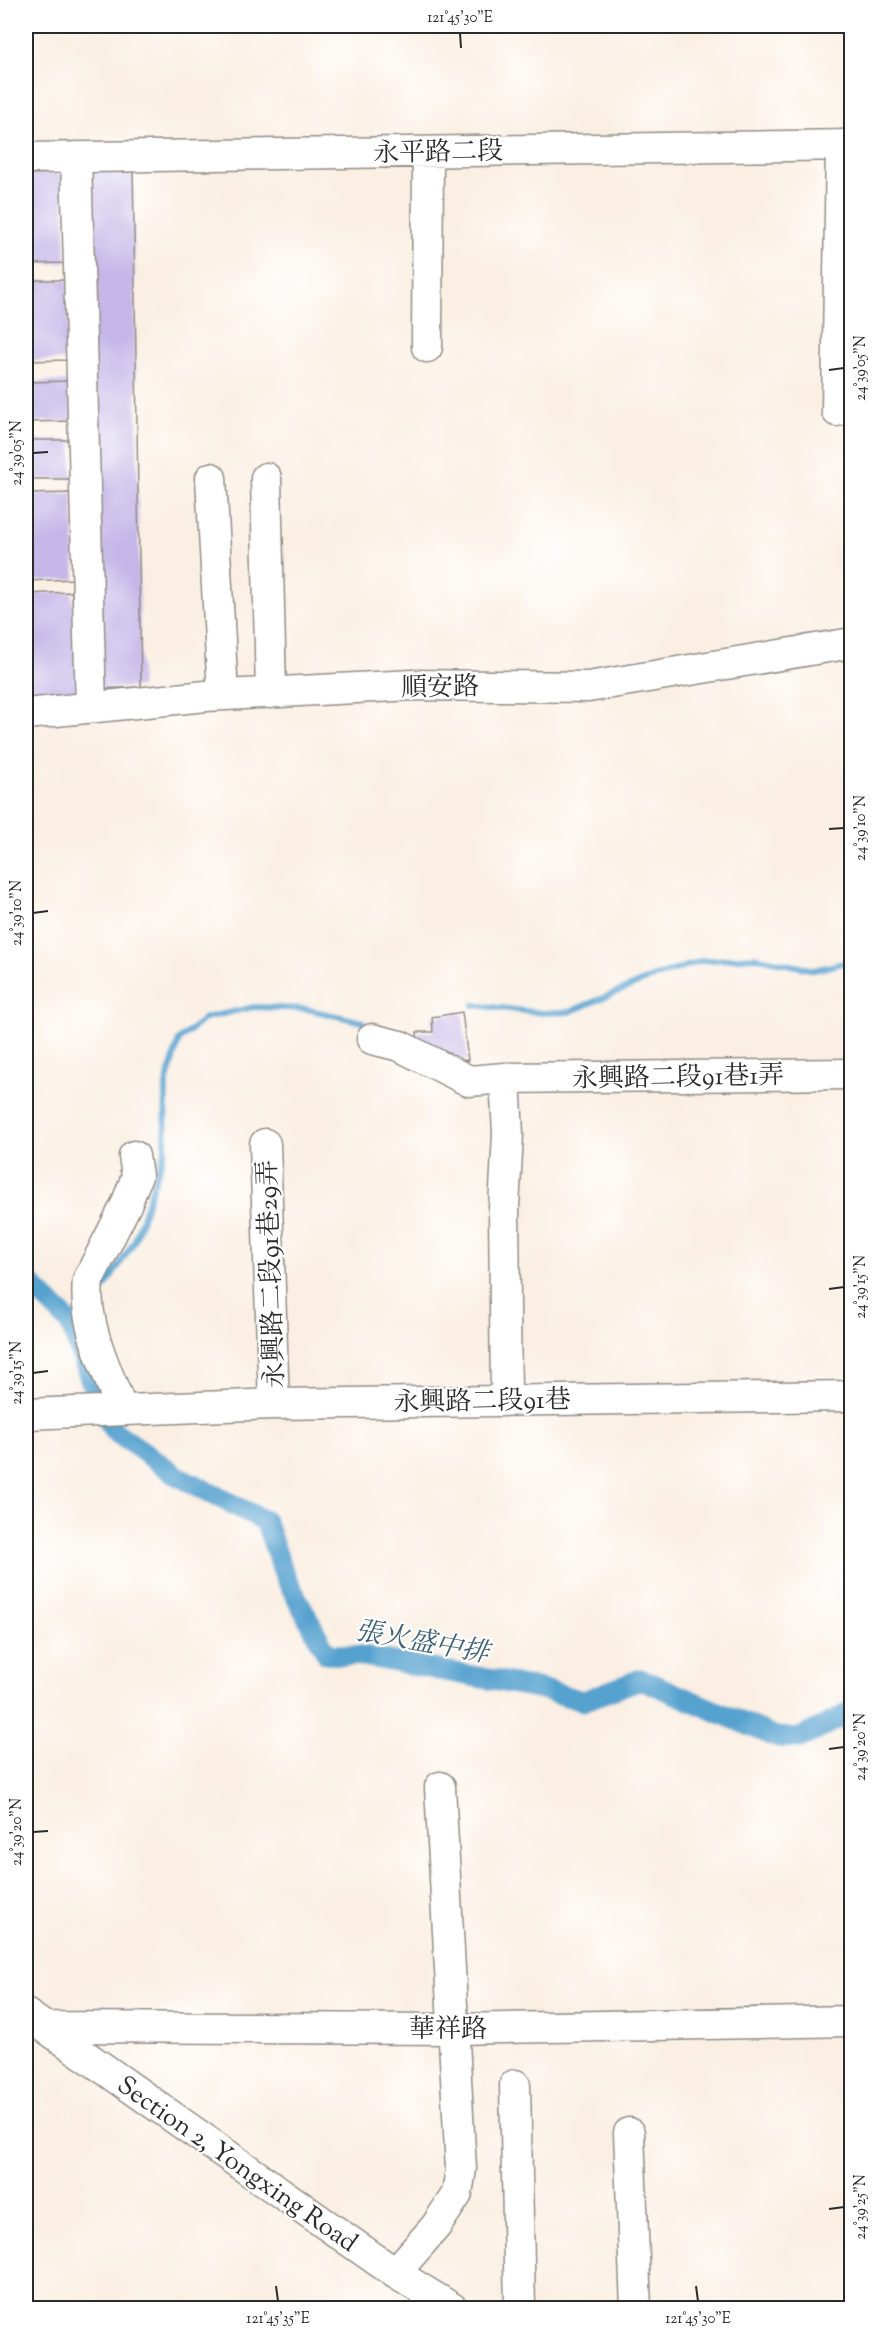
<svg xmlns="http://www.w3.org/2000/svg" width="877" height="2334" font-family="'Sorts Mill Goudy','Noto Serif TC',serif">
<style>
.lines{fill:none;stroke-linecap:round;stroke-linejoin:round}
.stream{stroke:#57a2cf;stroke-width:6}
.canal{stroke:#57a2cf;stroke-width:21}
.building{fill:#c4b6e7}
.minor-casing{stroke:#928d86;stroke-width:33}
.minor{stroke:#fff;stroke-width:30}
.ticks{fill:none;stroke:#2b2b2b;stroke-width:2}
.labels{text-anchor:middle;stroke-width:4.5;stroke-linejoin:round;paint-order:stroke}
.street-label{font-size:26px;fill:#2b2b2b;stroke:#fff}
.water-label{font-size:27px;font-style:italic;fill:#3f6175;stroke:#fff}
.neatline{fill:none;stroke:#2b2b2b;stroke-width:2}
.ticks-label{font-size:15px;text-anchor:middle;fill:#2b2b2b}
</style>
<rect width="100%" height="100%" fill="#fff"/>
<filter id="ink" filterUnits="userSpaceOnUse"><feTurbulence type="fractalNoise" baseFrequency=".0167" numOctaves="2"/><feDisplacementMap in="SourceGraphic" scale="12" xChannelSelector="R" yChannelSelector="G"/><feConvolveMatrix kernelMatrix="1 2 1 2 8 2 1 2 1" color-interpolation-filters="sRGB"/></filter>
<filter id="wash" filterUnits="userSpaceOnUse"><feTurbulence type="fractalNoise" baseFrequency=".008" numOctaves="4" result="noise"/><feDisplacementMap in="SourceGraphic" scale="24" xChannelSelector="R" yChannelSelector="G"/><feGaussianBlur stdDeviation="1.35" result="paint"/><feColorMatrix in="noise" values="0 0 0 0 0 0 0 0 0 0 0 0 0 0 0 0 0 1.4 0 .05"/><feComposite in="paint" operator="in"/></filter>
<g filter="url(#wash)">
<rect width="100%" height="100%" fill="#faefe2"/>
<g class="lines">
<!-- stream -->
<path class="stream" d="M474 1005 542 1013 569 1012 646 980 701 961 755 957 814 970 852 961
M99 1296 134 1242 165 1150 166 1084 179 1040 205 1018 254 1007 306 1009 363 1022
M70 1323 80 1314"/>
<!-- canal -->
<path class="canal" d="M26 1279 70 1323 99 1403 114 1431 178 1476 265 1521 285 1576 327 1654 363 1656 542 1689 583 1701 641 1679 776 1737 800 1738 852 1712"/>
</g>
<g id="blocks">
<!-- building -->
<path class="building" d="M86 168H133L141 687 97 689Z
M63 173 66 263 26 264V174Z
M26 280H68L69 360 26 361Z
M72 381V421L26 422V382Z
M26 440H72V479H26Z
M73 493 75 579 26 581V494Z
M72 592 78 697 26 700V594Z
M462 1012 468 1060 440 1063 418 1050 417 1032H433L432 1017Z"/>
</g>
</g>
<g filter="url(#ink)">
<use href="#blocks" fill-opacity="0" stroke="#928d86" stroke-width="1.5"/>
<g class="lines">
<!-- minor casing -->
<g class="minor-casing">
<path id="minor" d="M76 157 91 707
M26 158 852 145
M427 347 428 152
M837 411 841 145
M211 478 223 695
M266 478 271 693
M26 714 206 696 413 685 588 687 852 643
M372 1039 400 1046 469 1081 505 1078 852 1074
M505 1078 508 1134 504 1208 506 1399
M265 1144 274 1404
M122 1410C107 1370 83 1325 88 1280L126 1205 137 1176 134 1156
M26 1414 274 1404 852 1396
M26 2014 395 2273 452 2308
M44 2027 454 2029 852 2021
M515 2085 520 2308
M629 2133 636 2308
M395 2273 436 2226 457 2194 461 2169 440 1787"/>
</g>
<!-- minor -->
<use href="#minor" class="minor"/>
</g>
</g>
<!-- ticks -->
<path class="ticks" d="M460 33 461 48M829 370 844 368M33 453 48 452M829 829 844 828M33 913 48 911M829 1289 844 1287M33 1373 48 1371M829 1749 844 1747M33 1832 48 1831M829 2209 844 2207M276 2286 278 2301M696 2286 698 2301"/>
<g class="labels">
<!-- street labels -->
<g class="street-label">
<text transform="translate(438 151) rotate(-1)" y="9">永平路二段</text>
<text transform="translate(440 686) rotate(-1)" y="9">順安路</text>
<text transform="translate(678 1076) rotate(-1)" y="9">永興路二段91巷1弄</text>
<text transform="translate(270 1274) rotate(-92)" y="9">永興路二段91巷29弄</text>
<text transform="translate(482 1400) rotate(-1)" y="9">永興路二段91巷</text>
<text x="448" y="2037">華祥路</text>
<text transform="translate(238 2163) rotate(35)" y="9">Section 2, Yongxing Road</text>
</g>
<!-- water labels -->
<g class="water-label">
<text transform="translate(422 1641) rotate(10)" y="9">張火盛中排</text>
</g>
</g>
<!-- margin -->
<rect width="877" height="2334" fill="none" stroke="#fff" stroke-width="66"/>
<rect x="33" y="33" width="811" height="2268" class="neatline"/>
<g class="ticks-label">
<text x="460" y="22">121°45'30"E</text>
<text transform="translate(860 368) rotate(-90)" y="5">24°39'05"N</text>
<text transform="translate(16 453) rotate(-90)" y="5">24°39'05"N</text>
<text transform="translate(860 828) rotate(-90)" y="5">24°39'10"N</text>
<text transform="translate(16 913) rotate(-90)" y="5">24°39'10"N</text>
<text transform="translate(860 1287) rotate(-90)" y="5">24°39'15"N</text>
<text transform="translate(16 1373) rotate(-90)" y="5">24°39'15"N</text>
<text transform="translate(860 1747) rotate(-90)" y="5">24°39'20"N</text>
<text transform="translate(16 1832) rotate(-90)" y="5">24°39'20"N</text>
<text transform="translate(860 2207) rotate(-90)" y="5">24°39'25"N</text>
<text x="278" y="2323">121°45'35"E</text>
<text x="698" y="2323">121°45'30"E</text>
</g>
</svg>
